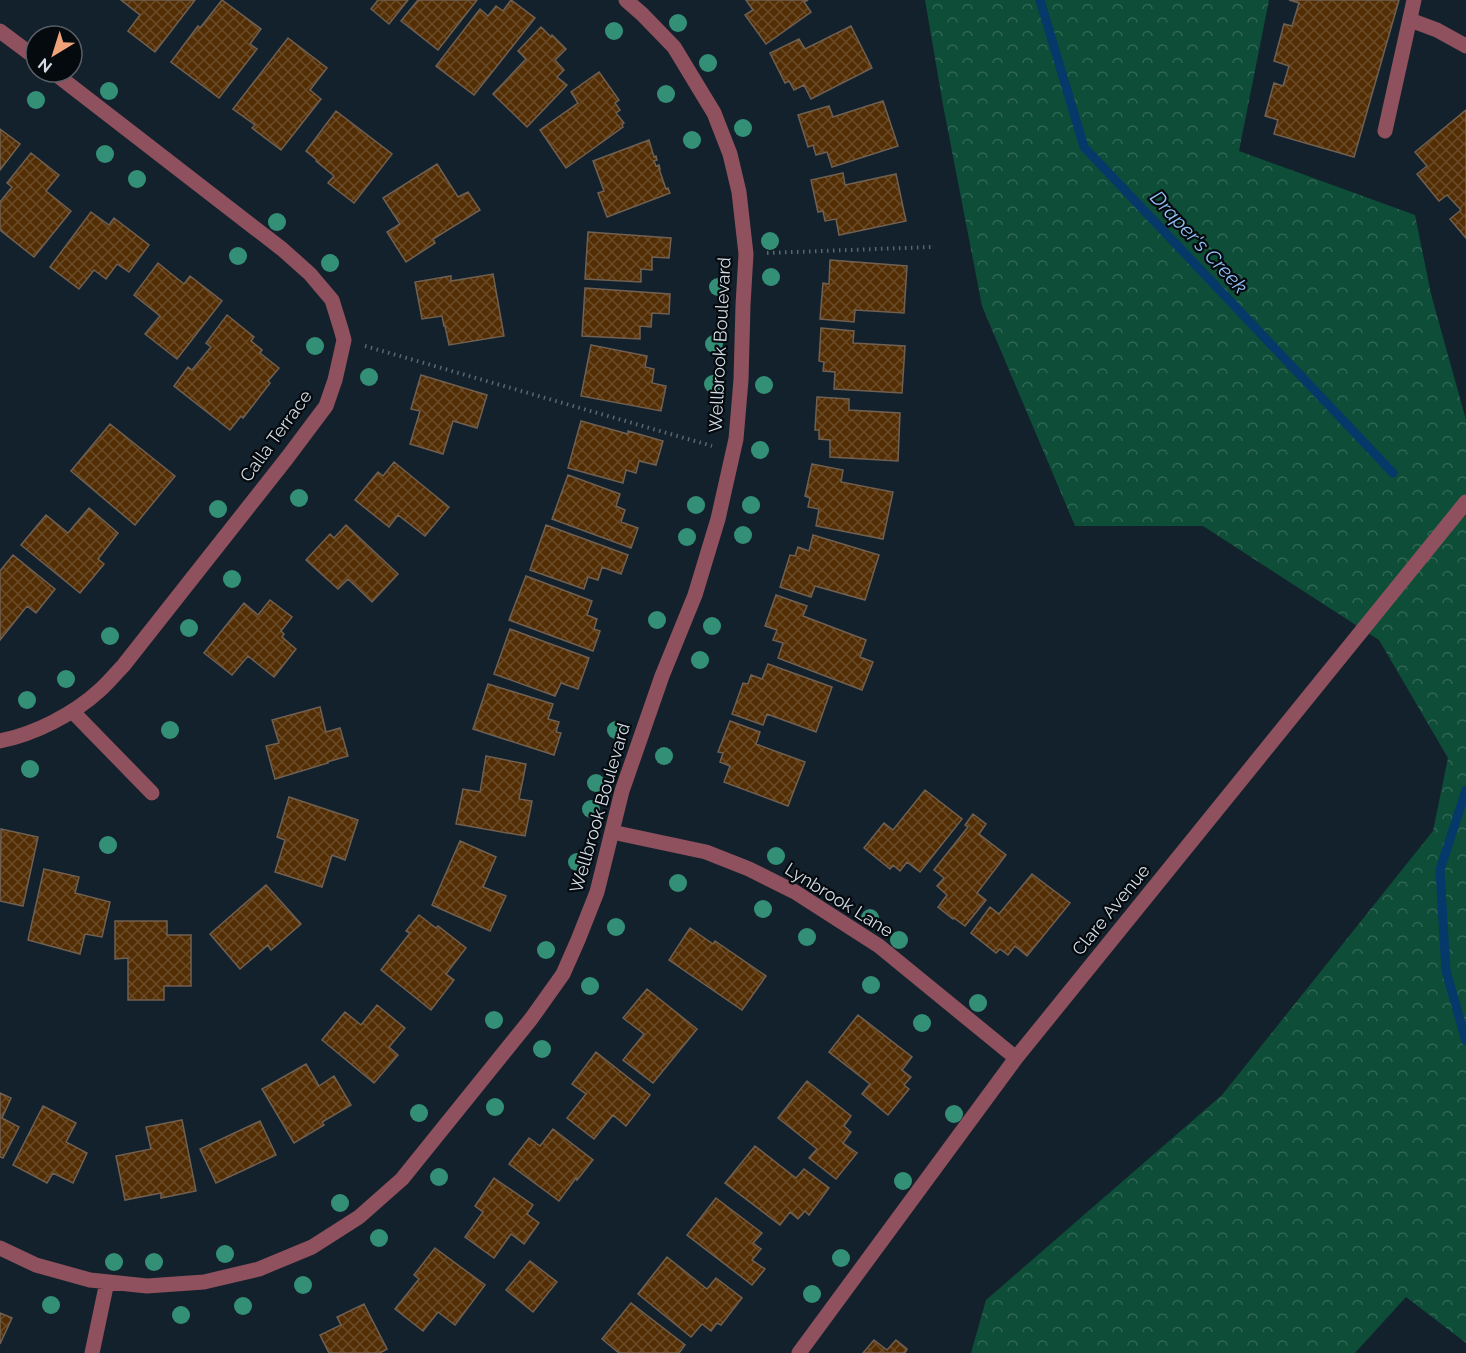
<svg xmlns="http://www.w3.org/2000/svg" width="1466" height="1353" font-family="Raleway,sans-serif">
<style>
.forest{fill:url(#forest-crowns)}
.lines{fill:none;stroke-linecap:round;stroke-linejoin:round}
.stream{stroke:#07386a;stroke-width:9}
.building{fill:url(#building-cross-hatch);stroke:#706052;stroke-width:1.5}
.path{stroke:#5a6670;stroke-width:4;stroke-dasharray:1.5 4.5;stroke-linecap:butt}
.minor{stroke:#8e515d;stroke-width:15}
.tree{fill:#339076}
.labels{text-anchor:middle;stroke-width:4.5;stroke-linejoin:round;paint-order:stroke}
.street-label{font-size:18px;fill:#d4dde5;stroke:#050a0f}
.water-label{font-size:20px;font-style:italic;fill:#94c2f9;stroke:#050a0f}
</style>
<defs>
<pattern id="forest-crowns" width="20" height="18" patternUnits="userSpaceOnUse" patternTransform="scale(1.5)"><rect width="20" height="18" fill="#0e4d37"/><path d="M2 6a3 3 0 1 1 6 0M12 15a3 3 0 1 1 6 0" fill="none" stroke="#306654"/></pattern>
<pattern id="building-cross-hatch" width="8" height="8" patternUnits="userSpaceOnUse" patternTransform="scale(1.5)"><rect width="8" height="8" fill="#532e05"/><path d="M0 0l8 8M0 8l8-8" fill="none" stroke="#6b4c29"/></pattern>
</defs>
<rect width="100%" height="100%" fill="#13212c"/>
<!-- forest -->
<path class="forest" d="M925 0H1269L1239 151 1415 215 1431 294 1466 420V1343L1406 1297 1355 1353H971L986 1300 1222 1095 1433 831 1448 758 1379 640 1203 526H1075L982 306 943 105Z"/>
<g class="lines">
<!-- stream -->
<path class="stream" d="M1040 0 1084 147 1393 473
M1466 790 1440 870 1446 971 1466 1041"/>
</g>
<!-- building -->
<path class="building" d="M121 0H195L155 52 128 31 140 15Z
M222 0 261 29 250 44 257 49 219 98 171 62 198 26 200 28Z
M378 0H408L389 24 371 9Z
M418 0H477L438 50 401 21Z
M511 0 535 18 474 95 436 66 480 9 488 16 496 6 503 11Z
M746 0H808L804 2 811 12 766 44 745 15 753 10Z
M1289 0H1399L1354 157 1274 134 1278 120 1265 116 1274 83 1283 86 1289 66 1274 61 1284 24 1292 26 1299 3Z
M851 26 872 68 811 99 804 85 794 90 789 81 785 83 770 53 799 39 805 49Z
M541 27 551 37 552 35 566 49 555 60 564 70 557 77 567 85 527 127 493 94 526 59 518 51Z
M288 38 327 68 310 90 321 99 281 150 252 128 255 125 233 109Z
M599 72 619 100 615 103 620 110 616 113 624 123 622 125 623 127 566 168 540 130 578 103 571 92Z
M883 101 898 146 832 167 827 152 816 155 813 145 808 147 798 115 829 106 833 117Z
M1466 110V238L1450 219 1461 210 1447 195 1439 201 1417 174 1427 166 1415 152Z
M336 111 392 154 354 203 328 183 334 176 316 161 317 160 306 151Z
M0 129 20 144 0 170Z
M649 140 654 157 656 156 657 160 654 161 656 166 659 165 660 169H659L666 189 668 188 670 193 607 217 598 193 604 191 593 161Z
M31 153 59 175 46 191 71 211 34 257 0 230V202L12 187 7 183Z
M437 164 458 197 468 192 480 210 433 239 435 243 406 262 387 232 400 224 383 198Z
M843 173 845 185 896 174 906 221 839 235 836 219 825 221 823 211 818 212 811 180Z
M91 212 109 225 114 218 149 245 129 272 117 264 106 279 94 270 79 289 50 267Z
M588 232 671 238 669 258 652 257V270L641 269V282L585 279Z
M830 260 907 266 904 313 855 310 854 322 820 319 823 283 829 284Z
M158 263 184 284 190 276 222 301 177 359 145 334 160 316 134 295Z
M493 274 504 336 449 345 445 326H444L442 316 422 319 415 282 451 276V281Z
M585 288 670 294 669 314 652 313 651 327 640 326V339L582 336Z
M227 315 254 337 251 341 262 350 260 353 279 368 268 381 270 383 243 418 241 416 230 430 174 386 188 367 192 370 211 347 206 343Z
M821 328 854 331 853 343 905 346 902 393 834 389 835 372 823 371 824 362 819 361Z
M591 345 647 356 645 367 654 369 652 383 666 386 661 411 581 396Z
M421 375 487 395 477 428 453 421 443 454 410 444 420 411 411 409Z
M817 397 849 399V410L900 413 898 461 830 457V440L819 439V430H815Z
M581 421 628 434V431L663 441 656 465 639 461 636 473 626 470 623 483 568 468Z
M110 424 175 476 135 525 71 471Z
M394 462 449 507 425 536 398 515 389 527 355 500 378 472 383 476Z
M812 464 843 470 841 482 893 492 883 539 816 526 819 509 808 507 810 498 805 496Z
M568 475 620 494 616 506 625 510 621 522 638 528 631 548 552 519Z
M89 508 118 533 98 559 104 564 80 593 21 545 46 515 68 533Z
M346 525 398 574 372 602 348 579 338 589 306 560 330 534 334 538Z
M546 525 628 555 621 574 602 567 598 580 588 577 584 589 530 570Z
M813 535 879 555 865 600 815 586 811 597 780 587 790 555 795 556 798 547 809 551Z
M13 555 55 589 36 613 27 606 0 640V571Z
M526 576 592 601 587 615 597 619 594 629 600 631 593 651 509 620Z
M776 595 807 606 803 616 866 640 860 657 873 662 862 690 778 658 783 643 773 640 777 630 765 626Z
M270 600 292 617 281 631 284 634 282 637 296 649 274 677 248 656 232 675 204 653 244 603 258 615Z
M510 629 589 658 578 689 561 683 555 696 494 674Z
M768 664 832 687 816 732 767 714 763 725 732 714 743 683 748 684 751 675 762 679Z
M488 684 553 704 548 719 559 722 556 732 561 733 554 755 473 729Z
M320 707 326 732 340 728 348 756 327 762 328 763 275 779 266 746 279 743 272 720Z
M730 721 760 732 756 744 805 762 788 806 724 782 730 766 720 762 723 753 718 752Z
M486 756 526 764 519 799 532 801 525 836 456 824 463 789 480 792Z
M925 790 962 819 920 872 907 862 900 871 893 865 890 869 864 848 884 823 893 830Z
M289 797 358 820 345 860 332 855 322 887 275 872 285 840 277 837Z
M973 814 986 824 979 834 1006 855 977 893 986 900 965 926 954 918 953 919 938 907 947 895 937 886 944 878 934 870 968 827 965 825Z
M1 829 38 837 23 906 0 901Z
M460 841 496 857 483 887 506 896 490 931 432 905Z
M44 869 79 877 75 893 110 902 102 937 85 934 80 954 28 940Z
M1032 874 1070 903 1027 956 1015 946 1008 955 1000 949 996 953 971 933 990 907 999 914Z
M266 885 301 924 271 950 268 945 240 969 210 934Z
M419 915 436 928 438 926 466 948 446 974 454 980 431 1010 381 970 410 933 406 931Z
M115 921H167V935H191V986H164V1000H128V958L115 959Z
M690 928 713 944 715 941 766 976 742 1010 669 960Z
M647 989 697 1029 653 1083 623 1060 644 1034 623 1018Z
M377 1005 405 1028 389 1047 398 1055 374 1083 322 1040 345 1012 361 1025Z
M858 1015 912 1057 902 1070 911 1077 904 1085 909 1089 888 1115 862 1094 870 1084 829 1052Z
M596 1052 650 1095 626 1126 613 1115 594 1139 567 1118 586 1094 572 1084Z
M306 1064 319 1086 334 1076 351 1105 322 1122 324 1125 294 1143 262 1089Z
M807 1081 851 1116 844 1126 851 1132 843 1143 857 1153 836 1179 809 1158 817 1149 778 1118Z
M0 1093 11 1098 2 1118 19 1127 3 1158 0 1157Z
M43 1106 76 1123 66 1142 87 1153 73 1183 53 1173 47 1183 13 1165Z
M182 1120 196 1191 161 1198V1193L125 1200 116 1156 151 1149 146 1127Z
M260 1121 276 1155 216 1183 200 1149Z
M553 1129 593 1160 577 1180 576 1178 559 1201 509 1164 529 1138 540 1146Z
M755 1146 796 1178 804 1169 829 1188 809 1215 805 1211 798 1219 790 1212 780 1225 725 1183Z
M494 1178 533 1205 527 1214 539 1223 524 1244 511 1234 494 1258 465 1237 483 1212 475 1206Z
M716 1198 762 1233 753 1243 761 1249 752 1260 765 1269 752 1285 687 1235Z
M435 1248 485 1285 455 1325 438 1312 423 1331 395 1309 419 1279 414 1275Z
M667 1257 707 1289 716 1278 742 1298 721 1325 717 1323 711 1331 702 1324 691 1337 638 1294Z
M530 1261 557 1282 533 1312 506 1290Z
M631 1303 685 1345 679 1353H619L602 1339Z
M364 1304 387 1349 380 1353H329L320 1335 341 1325 337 1317Z
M0 1313 12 1318 0 1344Z
M874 1340 887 1350 896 1340 907 1349 905 1353H863Z"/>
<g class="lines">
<!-- path -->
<path class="path" d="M767 253 931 247
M365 346 712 446"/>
<!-- minor -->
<path class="minor" d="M1410 20 1437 30 1466 46
M0 31 36 58
M1385 131 1414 0
M72 711 152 793
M0 741C35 734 74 714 100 690 109 682 116 673 123 666L287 458 326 406 335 380 340 358 344 340 341 329 332 300 310 274 282 249 53 72
M612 832 706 852 749 869 795 892 879 946 1016 1058
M0 1248 36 1265 90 1280 147 1286 204 1282 259 1269 312 1247 359 1217 402 1179 531 1019 563 974 578 940 597 892 622 791 662 676 695 595 718 519 736 439 741 380 743 305 746 254 739 192 730 154 714 113 674 47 642 14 626 0
M92 1353 107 1282
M799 1353 1016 1058 1466 502"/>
</g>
<!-- trees -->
<g class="tree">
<circle cx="678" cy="23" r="9"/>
<circle cx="614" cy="31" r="9"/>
<circle cx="708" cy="63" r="9"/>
<circle cx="109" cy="91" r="9"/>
<circle cx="666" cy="94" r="9"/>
<circle cx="36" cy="100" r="9"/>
<circle cx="743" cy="128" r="9"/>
<circle cx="692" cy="140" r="9"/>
<circle cx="105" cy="154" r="9"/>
<circle cx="137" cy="179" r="9"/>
<circle cx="277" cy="222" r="9"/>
<circle cx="770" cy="241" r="9"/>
<circle cx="238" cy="256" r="9"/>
<circle cx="330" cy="263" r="9"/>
<circle cx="771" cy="277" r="9"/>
<circle cx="718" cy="287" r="9"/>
<circle cx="714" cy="344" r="9"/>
<circle cx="315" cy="346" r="9"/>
<circle cx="369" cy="377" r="9"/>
<circle cx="713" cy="384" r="9"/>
<circle cx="764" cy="385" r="9"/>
<circle cx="760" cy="450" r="9"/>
<circle cx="299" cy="498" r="9"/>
<circle cx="696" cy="505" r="9"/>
<circle cx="751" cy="505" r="9"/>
<circle cx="218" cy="509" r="9"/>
<circle cx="743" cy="535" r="9"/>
<circle cx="687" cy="537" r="9"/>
<circle cx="232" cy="579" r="9"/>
<circle cx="657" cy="620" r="9"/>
<circle cx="712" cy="626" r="9"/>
<circle cx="189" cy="628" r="9"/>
<circle cx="110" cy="636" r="9"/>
<circle cx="700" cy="660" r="9"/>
<circle cx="66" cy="679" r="9"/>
<circle cx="27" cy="700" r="9"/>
<circle cx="170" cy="730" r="9"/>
<circle cx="616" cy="730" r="9"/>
<circle cx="664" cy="756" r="9"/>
<circle cx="30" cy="769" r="9"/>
<circle cx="596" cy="783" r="9"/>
<circle cx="591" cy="809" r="9"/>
<circle cx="108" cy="845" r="9"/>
<circle cx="776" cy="856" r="9"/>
<circle cx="577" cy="862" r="9"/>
<circle cx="678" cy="883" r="9"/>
<circle cx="763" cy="909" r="9"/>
<circle cx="870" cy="918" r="9"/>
<circle cx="616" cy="927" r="9"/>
<circle cx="807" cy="937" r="9"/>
<circle cx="899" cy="940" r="9"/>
<circle cx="546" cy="950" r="9"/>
<circle cx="871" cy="985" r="9"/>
<circle cx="590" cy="986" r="9"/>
<circle cx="978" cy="1003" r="9"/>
<circle cx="494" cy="1020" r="9"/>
<circle cx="922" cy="1023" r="9"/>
<circle cx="542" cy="1049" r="9"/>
<circle cx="495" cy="1107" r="9"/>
<circle cx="419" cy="1113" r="9"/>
<circle cx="954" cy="1114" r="9"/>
<circle cx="439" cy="1177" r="9"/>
<circle cx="903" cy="1181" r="9"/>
<circle cx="340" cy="1203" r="9"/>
<circle cx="379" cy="1238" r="9"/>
<circle cx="225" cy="1254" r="9"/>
<circle cx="841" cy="1258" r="9"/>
<circle cx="114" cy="1262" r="9"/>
<circle cx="154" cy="1262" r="9"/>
<circle cx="303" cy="1285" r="9"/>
<circle cx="812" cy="1294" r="9"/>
<circle cx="51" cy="1305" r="9"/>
<circle cx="243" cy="1306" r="9"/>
<circle cx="181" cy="1315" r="9"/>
</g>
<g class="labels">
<!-- street labels -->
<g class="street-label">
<text transform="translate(720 345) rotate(-87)" y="6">Wellbrook Boulevard</text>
<text transform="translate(276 436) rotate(-54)" y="6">Calla Terrace</text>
<text transform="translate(600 808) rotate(-74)" y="6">Wellbrook Boulevard</text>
<text transform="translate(839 900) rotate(32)" y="6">Lynbrook Lane</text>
<text transform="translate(1111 910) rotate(-51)" y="6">Clare Avenue</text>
</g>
<!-- water labels -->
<g class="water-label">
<text transform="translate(1199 242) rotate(47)" y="7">Draper's Creek</text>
</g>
</g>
<!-- north arrow -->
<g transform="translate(54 54) rotate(218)"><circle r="28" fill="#050a0f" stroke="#585e65" stroke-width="1.5"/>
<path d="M0-4.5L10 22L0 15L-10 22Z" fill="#f0a279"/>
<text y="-9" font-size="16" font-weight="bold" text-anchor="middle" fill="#d4dde5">N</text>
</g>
</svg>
